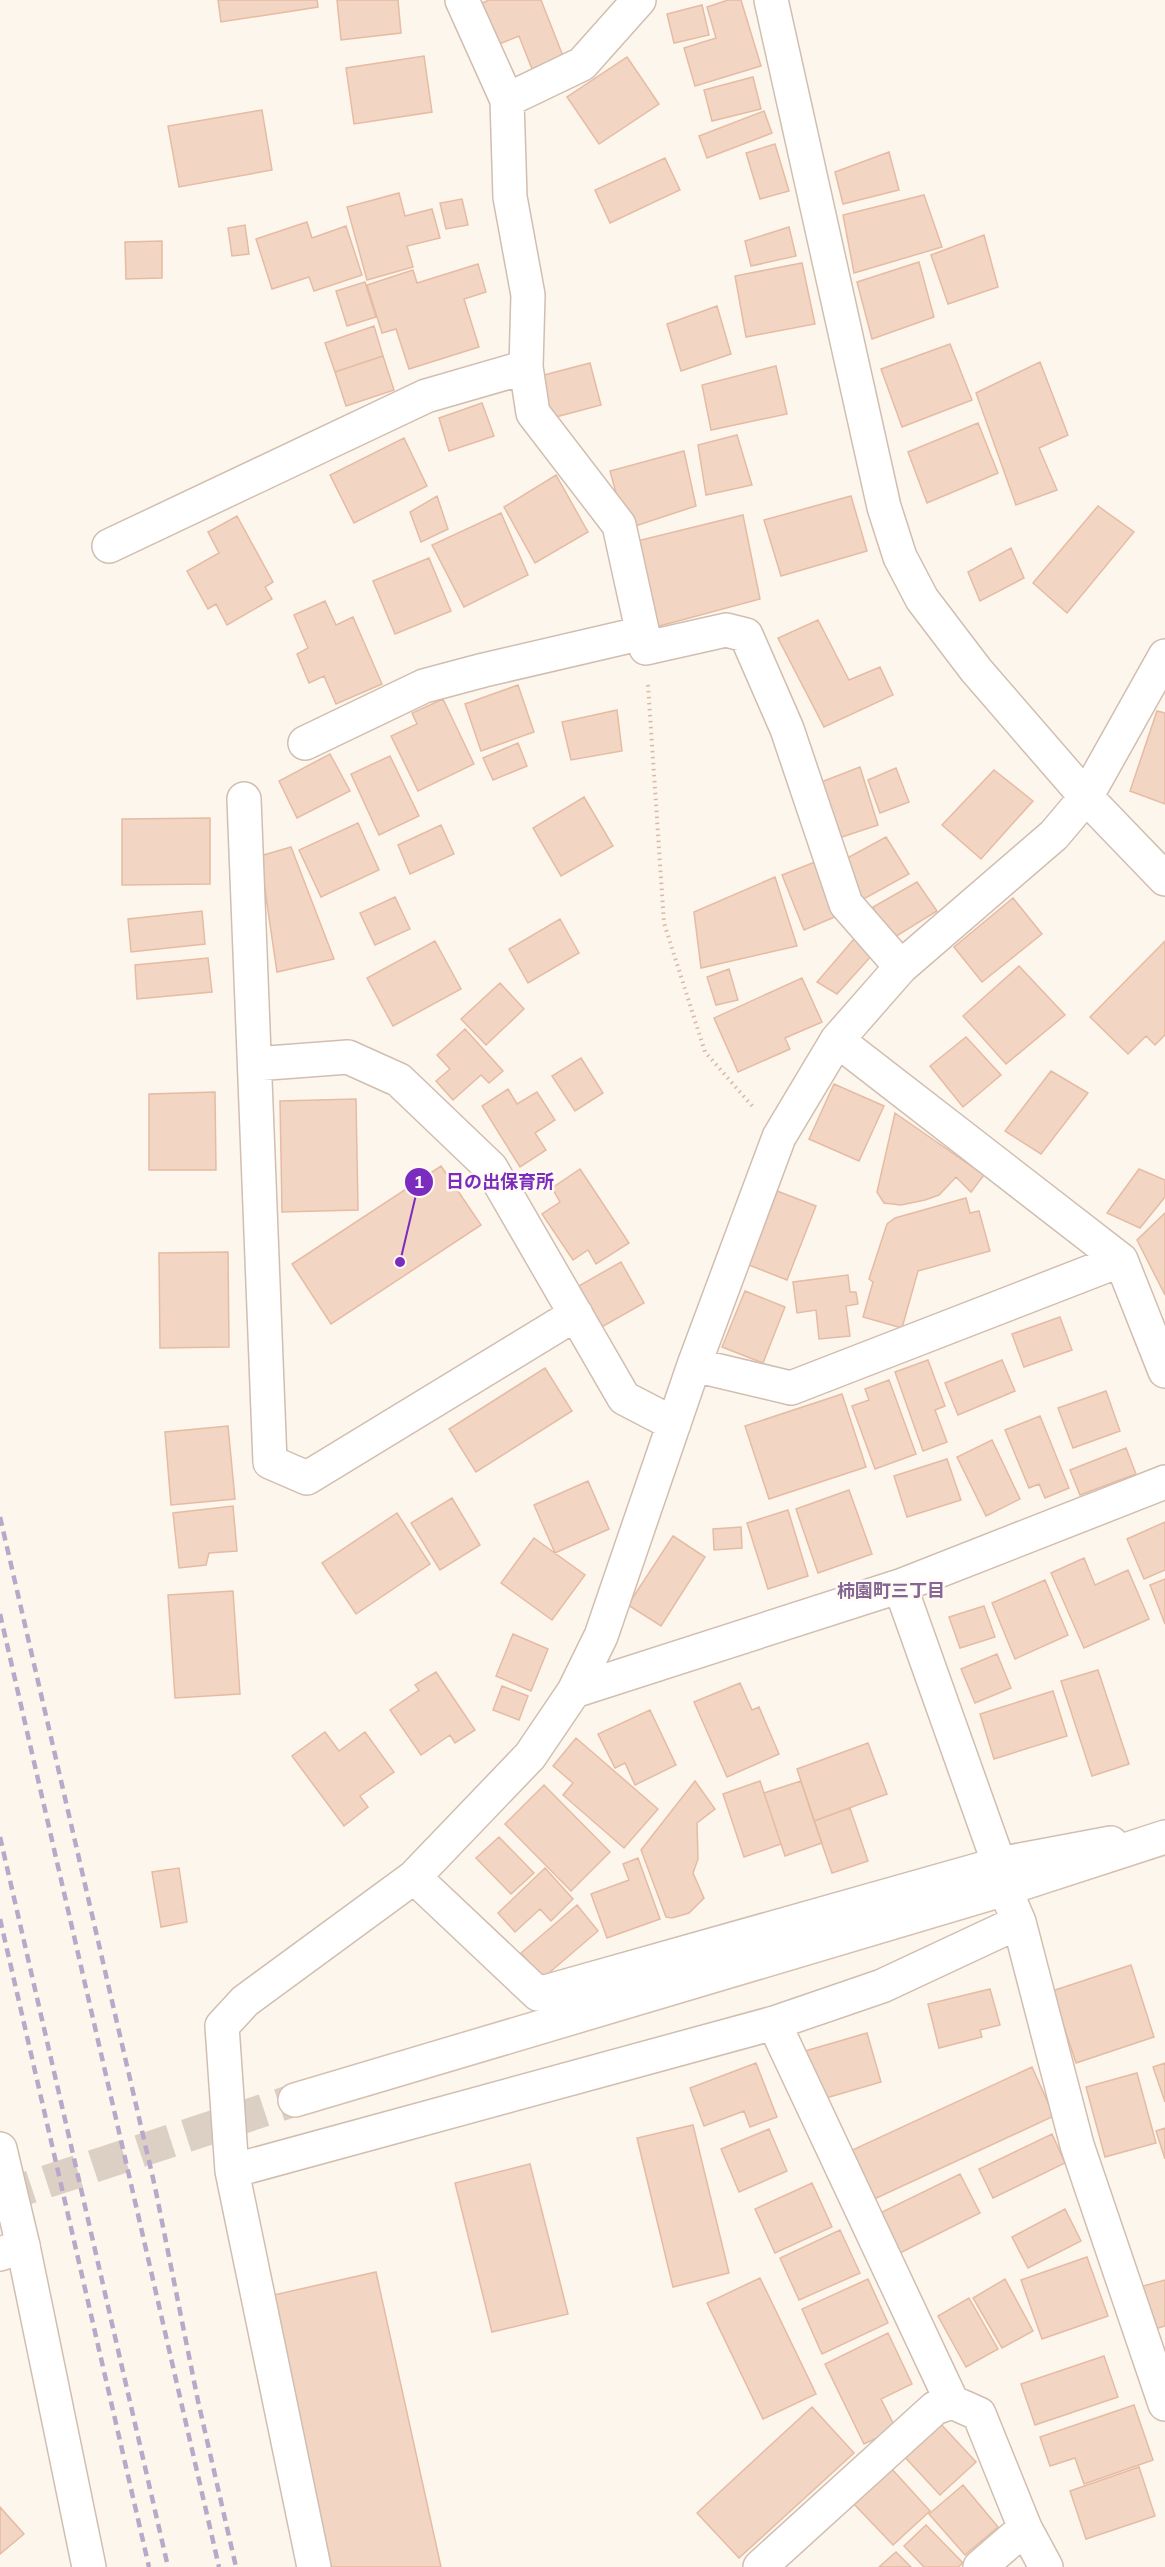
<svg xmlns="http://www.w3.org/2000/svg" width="1165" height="2567" font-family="Mulish,'Noto Sans JP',sans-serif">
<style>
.building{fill:#f3d5c3;stroke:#e6bba3;stroke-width:1.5}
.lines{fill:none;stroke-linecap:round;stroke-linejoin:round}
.secondary-tunnel{stroke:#dcd0c4;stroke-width:33;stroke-dasharray:33 16;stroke-linecap:butt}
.street-casing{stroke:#d1beb0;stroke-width:36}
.secondary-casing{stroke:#d6c0b0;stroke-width:36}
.path{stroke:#d9b8a5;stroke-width:4;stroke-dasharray:1.5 4.5;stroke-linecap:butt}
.street{stroke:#fff;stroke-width:33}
.secondary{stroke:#fff;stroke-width:33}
.rail{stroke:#b9a8c9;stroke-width:4.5;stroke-dasharray:9 6;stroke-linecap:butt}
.labels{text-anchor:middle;stroke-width:5;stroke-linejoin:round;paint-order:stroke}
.neighbourhood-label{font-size:18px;font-weight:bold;fill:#846695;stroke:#fffaf3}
.leader{fill:none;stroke:#7b2cbf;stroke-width:2}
.callout-dot{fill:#7b2cbf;stroke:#fffaf3;stroke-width:2}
.mark-label{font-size:18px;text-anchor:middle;font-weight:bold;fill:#fff}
.callout-label{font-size:18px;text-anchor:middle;font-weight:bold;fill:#7b2cbf;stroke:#fffaf3;stroke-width:5;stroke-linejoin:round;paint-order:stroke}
</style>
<rect width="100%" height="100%" fill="#fdf6ec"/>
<!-- building -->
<path class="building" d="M218 0H317L318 7 221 22Z
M337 0H398L401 33 341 40Z
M489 0H541L563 56 532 69 519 36 492 47 475 6Z
M728 0H741L761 66 695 86 684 48 716 38 707 7Z
M702 5 709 35 674 43 667 14Z
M424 56 432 112 354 124 346 68Z
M627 57 659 104 599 144 567 97Z
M753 77 761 109 712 121 704 90Z
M262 110 272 170 179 187 168 126Z
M764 111 772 133 707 158 699 136Z
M775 144 789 191 760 199 746 153Z
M889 152 899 190 843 204 835 172Z
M665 158 680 190 610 223 595 190Z
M399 193 405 216 432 209 440 238 407 246 413 267 367 280 347 207Z
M924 195 942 247 854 273 843 215Z
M462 199 468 225 446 229 440 203Z
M307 222 312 238 346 226 362 275 314 291 309 277 272 289 256 239Z
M245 225 249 254 232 256 228 228Z
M789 227 796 256 751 266 745 241Z
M984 235 998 287 948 304 931 255Z
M162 241V278L126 279 125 242Z
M919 262 934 317 872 339 857 282Z
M802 263 815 324 746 337 735 276Z
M478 264 486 292 464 299 479 347 409 369 396 329 382 333 367 285 413 270 417 283Z
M365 282 376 317 347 326 336 291Z
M717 306 731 354 681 371 667 324Z
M374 326 383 356 335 372 325 343Z
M950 344 972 400 902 427 881 369Z
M383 356 394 390 346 406 335 372Z
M1040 362 1068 435 1039 448 1057 490 1016 505 976 393Z
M590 363 601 405 552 418 540 376Z
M776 366 787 414 711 430 702 385Z
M482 403 494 436 449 451 439 418Z
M978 423 998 473 927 503 908 452Z
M737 435 752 485 706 495 698 445Z
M404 438 427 486 354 523 330 475Z
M684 451 696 506 626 529 610 471Z
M556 475 588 532 535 563 504 507Z
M437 496 448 529 421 542 410 512Z
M851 496 867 551 781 576 764 520Z
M1098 506 1134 532 1067 613 1033 583Z
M501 513 528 575 464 607 432 545Z
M743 515 760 599 652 628 633 542Z
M237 516 273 582 265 587 272 599 227 625 216 604 208 609 187 571 219 553 208 532Z
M1011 548 1024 578 980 601 968 572Z
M429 558 451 611 395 634 373 581Z
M325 601 336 625 353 617 382 684 336 704 324 676 309 683 297 654 308 648 294 615Z
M818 620 849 680 880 667 893 695 824 727 778 638Z
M518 685 534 732 481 751 465 704Z
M443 699 474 764 418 791 391 736 417 724 412 713Z
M617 710 622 751 571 760 562 722Z
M1157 711 1165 713V804L1130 791Z
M518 743 527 766 493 780 483 758Z
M330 754 350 791 297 818 279 781Z
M390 756 419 816 379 835 351 774Z
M860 767 878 825 833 840 816 784Z
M896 768 909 802 880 813 868 780Z
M994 770 1033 801 981 859 942 825Z
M584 797 613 846 561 876 533 828Z
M210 818V884L122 885V819Z
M358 823 379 870 321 897 299 850Z
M441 825 454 854 410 874 398 845Z
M886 837 909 874 860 901 838 863Z
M291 847 334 959 277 972 260 856Z
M815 862 837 916 804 930 782 875Z
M775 877 797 946 701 968 694 912Z
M917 882 937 911 890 940 873 907Z
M395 897 410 929 375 945 360 913Z
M1013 898 1042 934 982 982 954 947Z
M202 911 205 944 131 952 128 919Z
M560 919 579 953 528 983 509 949Z
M854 939 874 953 837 994 817 982Z
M435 941 461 989 393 1026 367 978Z
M1165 941V1035L1155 1045 1146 1036 1128 1054 1090 1017Z
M208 958 212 992 137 999 135 965Z
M1019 966 1065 1015 1006 1064 963 1016Z
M729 969 738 1000 716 1005 707 977Z
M802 978 822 1022 785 1038 790 1049 738 1072 714 1018Z
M500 983 524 1009 486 1045 461 1019Z
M465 1029 503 1071 489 1083 481 1075 453 1100 436 1081 450 1069 437 1055Z
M966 1037 1001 1075 963 1107 930 1066Z
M581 1058 603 1093 575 1111 552 1076Z
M1051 1071 1088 1093 1041 1154 1005 1131Z
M834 1084 884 1106 859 1161 809 1139Z
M508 1089 517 1104 537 1092 555 1120 535 1133 546 1150 520 1167 482 1106Z
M215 1092 216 1170H149V1094Z
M356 1099 358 1210 282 1212 280 1101Z
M895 1113 984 1175 971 1192 956 1177 939 1195 925 1200 901 1205 884 1203 877 1192Z
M441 1166 481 1225 331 1324 292 1264Z
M580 1169 629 1243 596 1264 588 1250 573 1260 542 1214 560 1202 552 1188Z
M1139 1169 1165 1180V1197L1140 1228 1107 1213Z
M777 1191 816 1206 787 1280 749 1265Z
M966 1198 970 1213 979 1211 990 1251 918 1271 902 1328 863 1317 873 1282 869 1279 887 1224 895 1218Z
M1165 1213V1295L1137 1240Z
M228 1252 229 1347 160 1348 159 1253Z
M621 1262 644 1303 600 1328 577 1287Z
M848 1275 850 1292H856L858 1304 846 1306 850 1336 819 1339 816 1310 797 1313 793 1282Z
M745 1291 785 1307 763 1363 722 1347Z
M1060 1317 1072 1350 1024 1367 1012 1334Z
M928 1360 945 1406 935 1410 947 1442 923 1451 895 1372Z
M1002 1360 1015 1391 958 1415 945 1383Z
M545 1368 572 1411 476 1472 449 1429Z
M889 1380 916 1454 875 1469 852 1406 869 1400 865 1389Z
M1106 1391 1120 1431 1073 1448 1058 1408Z
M842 1394 866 1467 769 1499 745 1426Z
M1040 1416 1069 1488 1045 1498 1039 1484 1029 1488 1005 1430Z
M228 1426 235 1499 171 1505 165 1432Z
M992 1440 1020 1499 986 1516 957 1457Z
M1126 1448 1136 1474 1080 1495 1070 1470Z
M947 1459 961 1500 907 1517 894 1476Z
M588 1481 609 1529 555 1553 534 1505Z
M849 1490 872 1554 818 1573 796 1509Z
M452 1498 480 1545 440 1570 411 1523Z
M233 1506 237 1551 209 1553 206 1565 179 1568 173 1513Z
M788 1510 808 1576 768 1589 747 1523Z
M397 1513 430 1564 356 1614 322 1563Z
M1165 1522V1570L1144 1579 1127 1539Z
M741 1527 742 1548 714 1550 713 1529Z
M673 1536 705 1557 661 1626 628 1605Z
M534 1538 585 1575 552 1620 501 1583Z
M1084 1558 1095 1585 1128 1570 1149 1619 1084 1648 1051 1573Z
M1165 1579V1624L1150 1585Z
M1045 1580 1068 1635 1015 1659 992 1603Z
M233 1591 240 1694 175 1698 168 1595Z
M984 1606 995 1637 960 1648 949 1617Z
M513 1634 548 1649 531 1691 496 1676Z
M997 1654 1011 1688 975 1703 961 1669Z
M1098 1670 1129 1764 1092 1776 1061 1681Z
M436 1672 475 1730 455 1743 450 1735 421 1755 390 1710 419 1690 415 1685Z
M740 1683 752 1710 759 1707 779 1754 727 1777 694 1702Z
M502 1686 528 1696 519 1720 493 1710Z
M1053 1691 1067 1736 994 1759 980 1714Z
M650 1710 676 1765 635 1785 625 1763 615 1768 598 1734Z
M325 1732 339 1751 365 1732 394 1772 360 1796 368 1807 344 1826 292 1756Z
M576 1738 658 1809 624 1848 563 1795 573 1783 553 1766Z
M868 1743 887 1794 814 1821 797 1769Z
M695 1781 715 1809 697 1823 698 1859 693 1873 704 1898 689 1913 672 1918 666 1917 641 1850Z
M760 1781 781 1844 744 1857 723 1794Z
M801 1781 822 1843 785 1856 764 1793Z
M544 1785 610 1852 571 1891 505 1824Z
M850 1808 868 1861 832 1873 814 1821Z
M499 1837 534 1873 511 1894 476 1858Z
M638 1858 660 1919 607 1938 591 1894 629 1880 623 1864Z
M179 1868 187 1922 161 1927 152 1872Z
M545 1868 573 1899 551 1921 540 1909 515 1932 498 1913Z
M577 1905 598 1931 543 1978 521 1953Z
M1131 1965 1154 2037 1076 2063 1052 1991Z
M990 1989 1000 2025 980 2030 982 2037 939 2048 928 2004Z
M867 2033 881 2082 819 2100 805 2051Z
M756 2063 777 2117 750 2127 744 2111 704 2126 690 2088Z
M1165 2063V2102L1153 2067Z
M1032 2067 1054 2116 870 2201 848 2152Z
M1137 2073 1156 2143 1105 2157 1086 2087Z
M693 2125 729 2273 673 2287 637 2138Z
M1165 2128V2159L1156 2131Z
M769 2129 787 2171 739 2192 721 2149Z
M1052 2134 1065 2163 993 2198 979 2169Z
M530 2164 568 2314 492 2332 455 2183Z
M960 2174 980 2213 896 2255 876 2215Z
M812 2183 832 2227 775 2253 755 2209Z
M1065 2209 1081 2241 1028 2268 1012 2237Z
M840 2230 860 2273 799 2300 780 2258Z
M1087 2257 1108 2316 1042 2339 1021 2280Z
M376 2272 441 2567H306L247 2301Z
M760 2278 816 2394 763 2419 707 2303Z
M868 2279 888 2323 822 2354 802 2309Z
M1005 2279 1033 2331 1002 2348 973 2298Z
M1165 2280V2326L1148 2331 1136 2288Z
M969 2298 998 2349 966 2367 938 2316Z
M888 2333 912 2384 881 2399 896 2429 864 2444 825 2364Z
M1104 2356 1118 2397 1035 2425 1021 2384Z
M1134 2405 1153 2460 1084 2484 1075 2458 1050 2466 1040 2437Z
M812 2407 854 2453 739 2558 697 2513Z
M937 2420 976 2462 940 2495 901 2453Z
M890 2467 930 2511 893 2545 852 2502Z
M1139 2467 1155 2516 1086 2539 1070 2491Z
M963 2485 998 2527 965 2555 929 2514Z
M0 2507 24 2534 0 2554Z
M926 2525 963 2563 958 2567H924L904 2546Z
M896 2552 911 2567H879Z"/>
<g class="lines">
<!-- secondary-tunnel -->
<path class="secondary-tunnel" d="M0 2197 295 2100"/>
<!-- street casing -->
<g class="street-casing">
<path id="street" d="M462 0 507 100
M639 0 582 64 507 100 510 197 528 295 526 367 533 413 619 525 646 648 726 630 746 635 787 729 846 904 901 967
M771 0 884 507 900 557 922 599 976 670 1086 797 1165 879
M109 546 426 396 526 367
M305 743 424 686 484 670 643 633
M244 799 270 1462 307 1478 576 1314
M837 1040 1121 1260 1165 1371
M255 1064 348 1057 399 1080 491 1168 624 1398 674 1424
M694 1365 791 1388 1121 1260
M900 1586 999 1864
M574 1691 900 1586 1165 1482
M414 1877 538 1994 999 1864 1111 1843
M1010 1901 1019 1922 1077 2145 1165 2404
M774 2023 952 2402
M0 2149 23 2246 89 2567
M232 2171 774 2023 882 1986 1019 1922
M314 2567 232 2171 222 2026 245 2001 414 1877 530 1756 574 1691 601 1636 694 1365 779 1137 837 1040 901 967 1054 835 1086 797 1165 656
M760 2567 935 2408 952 2402 979 2414 1025 2528 1046 2567
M980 2567 1025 2528"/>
</g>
<!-- secondary casing -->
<g class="secondary-casing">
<path id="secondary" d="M295 2100 1005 1889 1165 1837
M0 2254 23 2246"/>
</g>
<!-- path -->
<path class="path" d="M648 685 664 923 705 1052 754 1108"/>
<!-- street -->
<use href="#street" class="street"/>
<!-- secondary -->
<use href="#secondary" class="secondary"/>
<!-- rail -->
<path class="rail" d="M0 1517 155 2187 198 2401 236 2567
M0 1614 219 2567
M0 1837 168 2567
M0 1919 149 2567"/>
</g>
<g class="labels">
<!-- neighbourhood labels -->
<g class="neighbourhood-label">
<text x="891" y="1597">柿園町三丁目</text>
</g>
</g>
<!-- callouts -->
<path class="leader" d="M400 1262L419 1182"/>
<g class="callout-dot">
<circle cx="400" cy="1262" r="6"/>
<circle cx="419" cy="1182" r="15"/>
</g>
<g class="mark-label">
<text x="419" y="1188">1</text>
</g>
<g class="callout-label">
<text x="500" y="1188">日の出保育所</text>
</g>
</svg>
